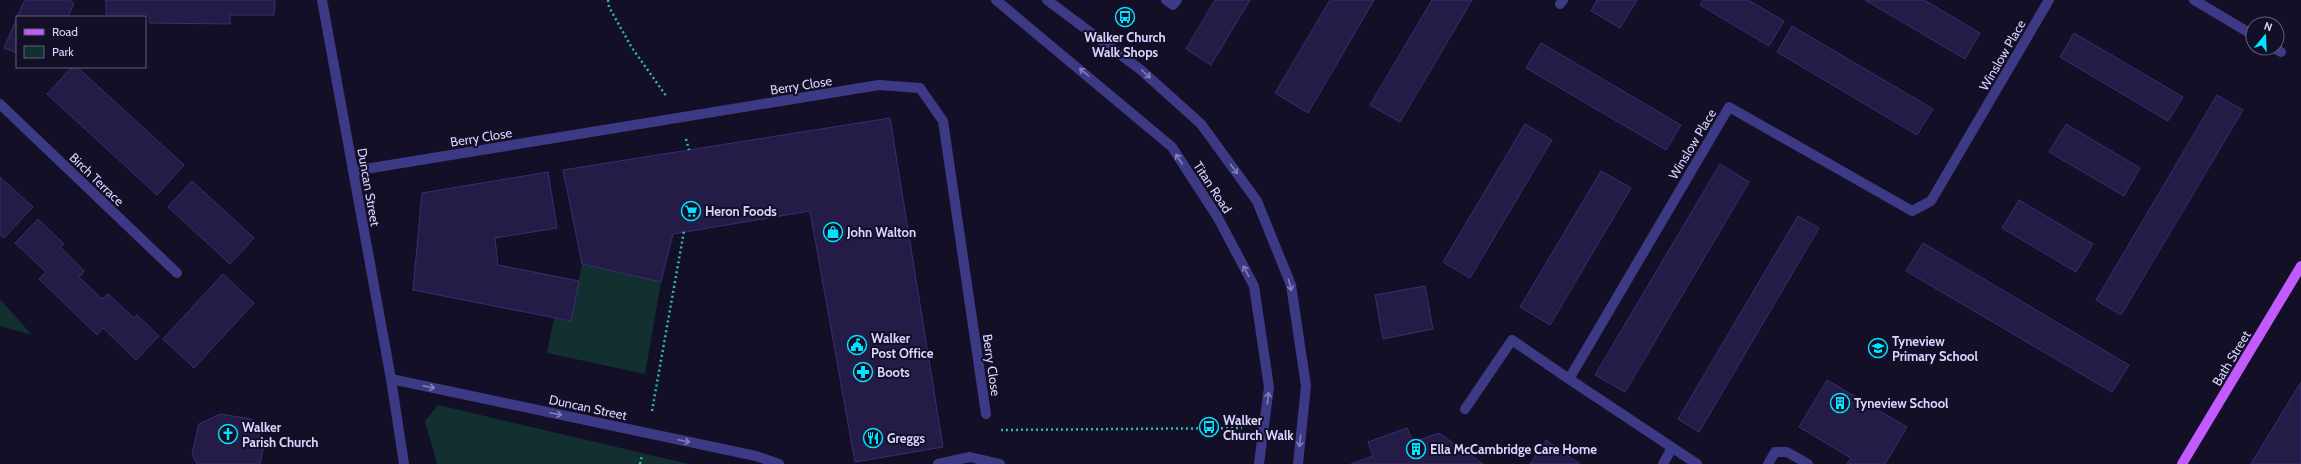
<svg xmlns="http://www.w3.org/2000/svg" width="2301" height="464" font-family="Cabin,sans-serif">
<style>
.green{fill:#12302f}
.building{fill:#241b47;stroke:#3b2d73}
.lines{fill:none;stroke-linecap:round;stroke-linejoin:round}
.path{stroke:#2fb8b0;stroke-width:2.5;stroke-dasharray:2 3;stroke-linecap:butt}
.service{stroke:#3d3a85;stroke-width:10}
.pedestrian{stroke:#3d3a85;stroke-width:10}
.minor{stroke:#3d3a85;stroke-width:10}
.tertiary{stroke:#3d3a85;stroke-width:10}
.primary{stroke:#c25bff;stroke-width:10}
.oneway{stroke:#837fbc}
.labels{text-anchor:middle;stroke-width:4;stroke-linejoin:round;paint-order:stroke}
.poi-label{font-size:13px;font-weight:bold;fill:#d9d4ff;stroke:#130f26;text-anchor:start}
.street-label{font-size:13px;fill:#d9d4ff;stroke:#130f26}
</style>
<rect width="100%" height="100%" fill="#130f26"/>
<!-- green -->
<path class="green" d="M582 264 661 282 645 374 547 353 554 318 571 321Z
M0 299 32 335 0 326Z
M438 405 689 464H437L425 421Z"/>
<!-- building -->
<path class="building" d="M25 0H69L74 3 68 17H17Z
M106 0H275L274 15H230V24L149 23V14H106Z
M1215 0H1250L1211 65 1186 49Z
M1330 0H1374L1308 113 1275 93Z
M1432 0H1472L1400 122 1370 105Z
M1597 0H1637L1620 28 1591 11Z
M1703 0H1748L1784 21 1769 46 1700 5Z
M1865 0H1924L1980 33 1965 59Z
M17 18V53L4 48Z
M1792 26 1933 109 1917 135 1777 52Z
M2074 33 2183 97 2168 121 2060 57Z
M1541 43 1681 125 1666 150 1526 68Z
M72 67H77L184 165 157 195 47 94Z
M2217 95 2243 110 2121 315 2096 300Z
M890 118 943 447 855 462 810 211 673 234 661 282 582 264 563 170Z
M1525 124 1552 140 1470 278 1443 262Z
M2066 124 2140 168 2124 196 2049 152Z
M1720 164 1749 182 1625 392 1595 375Z
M1601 171 1631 188 1550 325 1520 307Z
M548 172 557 228 495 238 498 265 579 281 571 321 413 290 422 193Z
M0 177 33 207 4 238 0 235Z
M192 181 254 238 230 264 168 207Z
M2019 200 2093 244 2076 272 2002 228Z
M1798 216 1819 228 1699 432 1678 419Z
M38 219 64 244 60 247 84 271 79 277 102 299 108 294 134 318 137 315 159 336 136 360 103 328 97 335 39 279 46 272 15 243Z
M1923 243 2129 365 2112 392 1906 271Z
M223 274 254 303 194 368 163 339Z
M1425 286 1433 329 1383 339 1375 295Z
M1827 380 1907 427 1885 464H1847L1851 458 1799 427Z
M2301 382V464H2251Z
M220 414 251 419 264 444 260 464H197L192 454 199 424Z
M1407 428 1413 442 1439 433 1483 464H1351L1373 456 1368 442Z
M1546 440 1580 464H1530Z"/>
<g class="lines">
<!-- path -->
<path class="path" d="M608 0 609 7 632 48 667 97
M686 139 689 150
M652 411 684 231
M1001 430 1242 428
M640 464 642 455"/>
<!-- service -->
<path class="service" d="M1663 464 1672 448
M1768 464 1775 452H1787L1808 464"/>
<!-- pedestrian -->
<path class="pedestrian" d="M938 464 970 457 1000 464"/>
<!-- minor -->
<path class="minor" d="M322 0 391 379 404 464
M1166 0 1173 5 1177 0
M2194 0 2253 35
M1560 4 1563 0
M2274 48 2281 52
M0 104 177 273
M353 171 879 85 920 88 943 121 986 414
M391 379 756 456 779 464
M1465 409 1512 340 1569 379
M1697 464 1569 379 1729 107 1912 211 1931 201 2049 0"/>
<!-- tertiary -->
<path class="tertiary" d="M996 0 1172 147 1218 218 1254 286 1269 387 1259 464
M1047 0 1141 70 1201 124 1257 201 1291 285 1306 386 1298 464"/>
<!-- primary -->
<path class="primary" d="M2182 464 2301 266"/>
</g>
<!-- one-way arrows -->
<defs><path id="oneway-shaft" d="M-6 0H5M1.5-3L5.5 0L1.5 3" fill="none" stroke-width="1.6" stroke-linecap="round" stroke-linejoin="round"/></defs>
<g class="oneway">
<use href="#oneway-shaft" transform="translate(1084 72) rotate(-140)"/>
<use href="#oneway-shaft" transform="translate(1146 74) rotate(42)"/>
<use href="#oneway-shaft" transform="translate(1179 159) rotate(-123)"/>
<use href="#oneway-shaft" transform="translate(1234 169) rotate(54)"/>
<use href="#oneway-shaft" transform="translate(1246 271) rotate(-118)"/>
<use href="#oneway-shaft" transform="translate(1290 285) rotate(75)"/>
<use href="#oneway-shaft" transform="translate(429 387) rotate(12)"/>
<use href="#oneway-shaft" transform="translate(1268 398) rotate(-83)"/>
<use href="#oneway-shaft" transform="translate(556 414) rotate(12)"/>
<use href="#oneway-shaft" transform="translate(684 441) rotate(12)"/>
<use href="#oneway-shaft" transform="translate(1300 441) rotate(96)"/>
</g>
<!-- icons -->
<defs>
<g id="bus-ring" transform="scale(1)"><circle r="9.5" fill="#130f26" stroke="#00e5ff" stroke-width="1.5"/><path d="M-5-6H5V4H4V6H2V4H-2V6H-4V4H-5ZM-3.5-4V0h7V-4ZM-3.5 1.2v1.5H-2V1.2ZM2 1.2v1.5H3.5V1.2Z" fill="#00e5ff"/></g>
<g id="supermarket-ring" transform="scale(1)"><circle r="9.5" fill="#130f26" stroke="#00e5ff" stroke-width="1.5"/><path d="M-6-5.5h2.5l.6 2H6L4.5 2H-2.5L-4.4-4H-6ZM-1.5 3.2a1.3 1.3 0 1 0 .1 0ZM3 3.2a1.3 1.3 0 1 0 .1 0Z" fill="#00e5ff"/></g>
<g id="shop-ring" transform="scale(1)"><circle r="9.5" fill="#130f26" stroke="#00e5ff" stroke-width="1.5"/><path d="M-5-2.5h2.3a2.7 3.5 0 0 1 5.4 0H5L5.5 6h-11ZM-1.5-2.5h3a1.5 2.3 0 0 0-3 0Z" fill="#00e5ff"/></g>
<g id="civic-ring" transform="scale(1)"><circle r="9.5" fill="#130f26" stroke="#00e5ff" stroke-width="1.5"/><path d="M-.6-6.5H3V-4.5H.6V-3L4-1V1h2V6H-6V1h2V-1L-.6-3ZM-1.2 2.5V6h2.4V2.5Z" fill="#00e5ff"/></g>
<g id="school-ring" transform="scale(1)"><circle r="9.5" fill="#130f26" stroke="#00e5ff" stroke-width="1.5"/><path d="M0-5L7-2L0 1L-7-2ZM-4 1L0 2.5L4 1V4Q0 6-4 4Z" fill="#00e5ff"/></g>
<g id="pharmacy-ring" transform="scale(1)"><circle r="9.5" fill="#130f26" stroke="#00e5ff" stroke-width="1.5"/><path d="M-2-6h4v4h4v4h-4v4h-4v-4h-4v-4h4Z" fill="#00e5ff"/></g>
<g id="building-ring" transform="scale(1)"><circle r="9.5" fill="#130f26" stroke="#00e5ff" stroke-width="1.5"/><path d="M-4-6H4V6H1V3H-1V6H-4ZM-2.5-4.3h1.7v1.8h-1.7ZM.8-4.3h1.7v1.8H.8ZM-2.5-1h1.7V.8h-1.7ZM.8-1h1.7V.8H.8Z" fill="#00e5ff"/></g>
<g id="church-ring" transform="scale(1)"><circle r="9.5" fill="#130f26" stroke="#00e5ff" stroke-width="1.5"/><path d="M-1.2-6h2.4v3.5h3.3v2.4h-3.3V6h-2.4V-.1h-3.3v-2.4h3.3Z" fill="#00e5ff"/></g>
<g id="restaurant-ring" transform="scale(1)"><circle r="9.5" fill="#130f26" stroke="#00e5ff" stroke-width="1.5"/><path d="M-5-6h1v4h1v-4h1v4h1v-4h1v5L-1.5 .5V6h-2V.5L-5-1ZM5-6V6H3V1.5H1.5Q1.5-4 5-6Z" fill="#00e5ff"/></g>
</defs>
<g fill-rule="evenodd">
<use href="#bus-ring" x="1125" y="17"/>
<use href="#supermarket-ring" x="691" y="211"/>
<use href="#shop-ring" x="833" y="232"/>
<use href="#civic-ring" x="857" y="345"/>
<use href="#school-ring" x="1878" y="348"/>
<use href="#pharmacy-ring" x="863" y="372"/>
<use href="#building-ring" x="1840" y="403"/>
<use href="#bus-ring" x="1209" y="427"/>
<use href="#church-ring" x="228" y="434"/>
<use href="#restaurant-ring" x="873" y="438"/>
<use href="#building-ring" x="1416" y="449"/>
</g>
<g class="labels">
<!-- poi labels -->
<g class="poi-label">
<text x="1125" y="42" text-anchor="middle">Walker Church<tspan x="1125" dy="15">Walk Shops</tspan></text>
<text x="705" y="216">Heron Foods</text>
<text x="847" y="237">John Walton</text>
<text x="871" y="343">Walker<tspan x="871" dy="15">Post Office</tspan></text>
<text x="1892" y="346">Tyneview<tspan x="1892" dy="15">Primary School</tspan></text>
<text x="877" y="377">Boots</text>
<text x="1854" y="408">Tyneview School</text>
<text x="1223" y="425">Walker<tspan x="1223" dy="15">Church Walk</tspan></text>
<text x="242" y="432">Walker<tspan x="242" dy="15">Parish Church</tspan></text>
<text x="887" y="443">Greggs</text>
<text x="1430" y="454">Ella McCambridge Care Home</text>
</g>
<!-- street labels -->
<g class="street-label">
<text transform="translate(2002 55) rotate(-60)" y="5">Winslow Place</text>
<text transform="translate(801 85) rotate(-9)" y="5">Berry Close</text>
<text transform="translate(481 137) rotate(-9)" y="5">Berry Close</text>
<text transform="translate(1692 144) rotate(-59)" y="5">Winslow Place</text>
<text transform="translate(97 179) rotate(44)" y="5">Birch Terrace</text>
<text transform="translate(369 187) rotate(80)" y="5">Duncan Street</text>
<text transform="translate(1213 187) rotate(57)" y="5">Titan Road</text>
<text transform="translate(2231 358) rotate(-59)" y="5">Bath Street</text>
<text transform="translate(992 365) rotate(82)" y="5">Berry Close</text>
<text transform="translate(588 407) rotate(12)" y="5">Duncan Street</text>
</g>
</g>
<!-- legend -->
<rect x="16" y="16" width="130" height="52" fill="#130f26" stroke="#625e7d"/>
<rect x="24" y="29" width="20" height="6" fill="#c25bff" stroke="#625e7d"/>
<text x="52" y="36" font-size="12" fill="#d9d4ff">Road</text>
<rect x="24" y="46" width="20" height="12" fill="#12302f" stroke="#625e7d"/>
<text x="52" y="56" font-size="12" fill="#d9d4ff">Park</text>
<!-- north arrow -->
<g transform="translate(2265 36) rotate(19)"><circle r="19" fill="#130f26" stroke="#625e7d"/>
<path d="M0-3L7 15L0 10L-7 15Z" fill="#00e5ff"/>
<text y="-6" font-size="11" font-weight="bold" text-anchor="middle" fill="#d9d4ff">N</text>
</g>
</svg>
